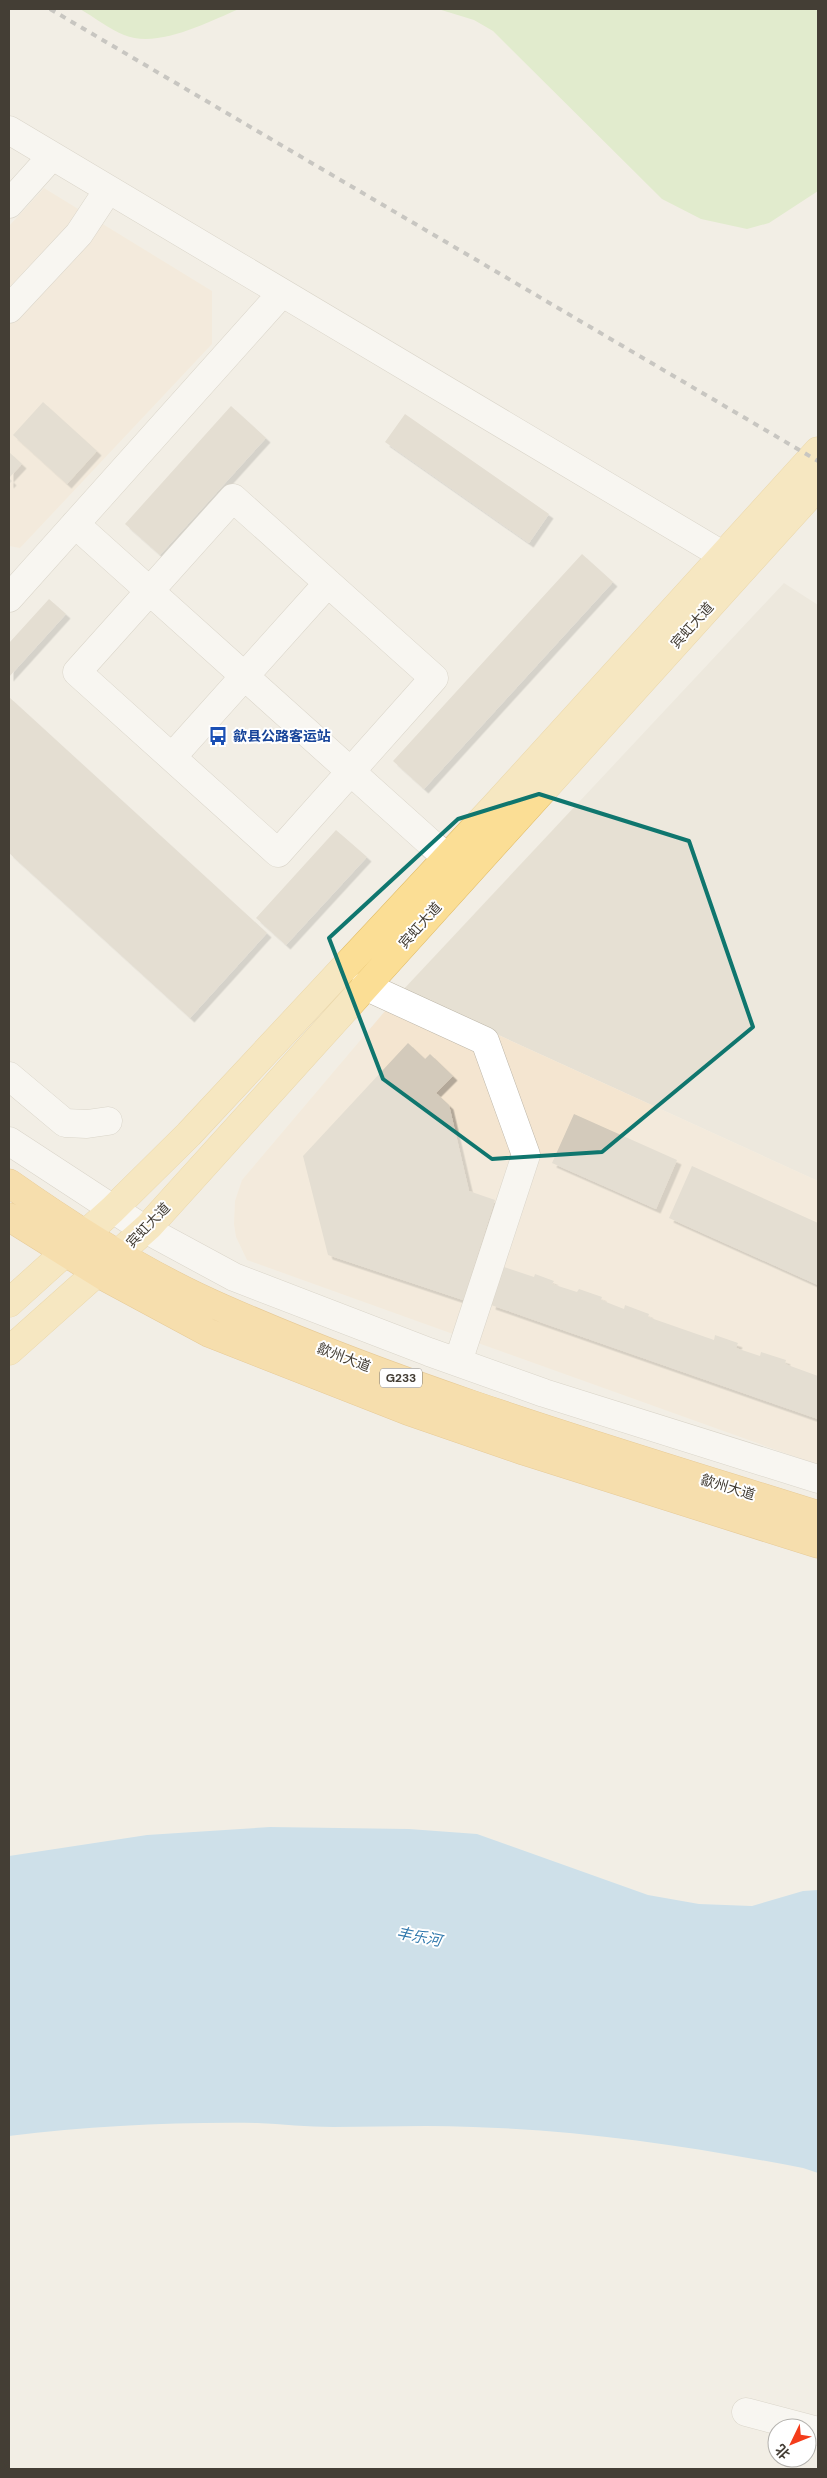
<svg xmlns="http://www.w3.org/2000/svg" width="827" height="2478" font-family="'DM Sans','Noto Sans SC',sans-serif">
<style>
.residential{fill:#e6e0d3}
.commercial{fill:#f4e5d0}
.green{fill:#cde6af}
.water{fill:#a2cfee}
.building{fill:#d3cabb;filter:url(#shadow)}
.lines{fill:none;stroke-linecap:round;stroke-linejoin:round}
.minor-casing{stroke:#bdb6a8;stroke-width:29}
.major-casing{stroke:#e0bb65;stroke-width:29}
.highway-casing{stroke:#d99e39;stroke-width:29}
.minor{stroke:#fff;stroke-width:28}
.major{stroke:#fbde95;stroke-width:28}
.highway{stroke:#faca69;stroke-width:28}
.rail{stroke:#959595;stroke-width:4;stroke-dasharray:6 6;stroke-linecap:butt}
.marked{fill:none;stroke:#0f766e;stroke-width:4;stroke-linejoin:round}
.labels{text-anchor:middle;stroke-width:4;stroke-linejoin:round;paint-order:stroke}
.shield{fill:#fff;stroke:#7c7872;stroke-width:1}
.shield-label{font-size:12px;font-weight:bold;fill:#443e35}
.street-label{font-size:14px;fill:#443e35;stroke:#fff}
.transit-label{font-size:14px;font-weight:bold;fill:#164399;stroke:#fff;text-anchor:start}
.water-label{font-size:15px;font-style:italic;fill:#3179ad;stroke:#fff}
</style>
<defs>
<filter id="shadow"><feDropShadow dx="4.5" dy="4.5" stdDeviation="0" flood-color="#0004"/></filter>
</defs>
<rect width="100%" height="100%" fill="#f2eee5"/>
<!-- residential -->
<path class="residential" d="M784 583 818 605V1181L402 991Z"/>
<!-- commercial -->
<path class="commercial" d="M44 188 212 291V344L20 548 9 546V226Z
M402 991 818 1181V1465L247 1260 236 1237 234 1224 235 1201 242 1180Z"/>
<!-- green -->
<path class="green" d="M80 9H239C208 22 158 49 124 35 109 29 94 17 80 9Z
M438 9H818V191L769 223 747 229 701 219 662 199 493 31 474 20Z"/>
<!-- water -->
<path class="water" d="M270 1827 409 1829 477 1834 648 1895 699 1904 752 1906 803 1891 818 1890V2173L803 2168C694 2147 584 2130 473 2127 426 2125 379 2127 333 2127 307 2127 282 2124 257 2123 174 2122 91 2126 9 2136V1856L147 1835Z"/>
<!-- building -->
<path class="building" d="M43 402 97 451 67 484 13 435Z
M231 406 266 438 160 555 125 524Z
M405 414 549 514 529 543 385 442Z
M9 452 22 464 9 478 12 481 9 484Z
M582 554 613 582 424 789 393 761Z
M49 599 66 614 9 677V643Z
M9 697 267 933 190 1018 9 853Z
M336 830 367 857 286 945 256 918Z
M408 1043 425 1059 430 1054 453 1076 436 1093 449 1105 469 1191 495 1200 463 1300 328 1255 303 1156Z
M574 1114 677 1160 656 1209 552 1163Z
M692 1166 818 1223V1285L669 1218Z
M504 1267 534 1277 535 1274 554 1281 552 1284 577 1292 579 1289 602 1297 601 1300 624 1309 625 1305 649 1314 648 1317 714 1340 715 1335 738 1343 736 1348 760 1356 761 1352 786 1360 785 1364 818 1376V1419L491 1305Z"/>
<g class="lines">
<!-- minor casing -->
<g class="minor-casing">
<path id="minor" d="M9 130 724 556 741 569
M9 204 52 156
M9 309 79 234 108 190
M233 498 434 678 278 853 77 672Z
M75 524 447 858
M9 598 282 293
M172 757 328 583
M365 986 485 1041 526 1155 458 1362
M9 1076 65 1123 87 1124 108 1121
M9 1141 136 1224 234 1277 429 1352 544 1393 818 1479
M746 2412 818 2431"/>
</g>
<!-- major casing -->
<g class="major-casing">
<path id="major" d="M9 1303 112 1210 189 1134 496 805 818 451
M9 1351 149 1226 818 486"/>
</g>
<!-- highway casing -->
<g class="highway-casing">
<path id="highway" d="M9 1183C73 1228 150 1277 222 1308 414 1393 618 1452 818 1515
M9 1217 105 1277 209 1333 408 1411 524 1451 818 1544"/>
</g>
<!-- minor -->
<use href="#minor" class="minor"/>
<!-- major -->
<use href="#major" class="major"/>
<!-- highway -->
<use href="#highway" class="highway"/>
<!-- rail -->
<path class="rail" d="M50 9 818 461"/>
</g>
<!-- marked area -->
<path d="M0 0H827V2478H0ZM539 794 689 841 753 1027 602 1152 492 1159 383 1079 329 938 458 819Z" fill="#f2eee5" fill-opacity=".55" fill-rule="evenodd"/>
<path class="marked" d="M539 794 689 841 753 1027 602 1152 492 1159 383 1079 329 938 458 819Z"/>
<!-- icons -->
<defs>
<g id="bus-bare" transform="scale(1.5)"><path d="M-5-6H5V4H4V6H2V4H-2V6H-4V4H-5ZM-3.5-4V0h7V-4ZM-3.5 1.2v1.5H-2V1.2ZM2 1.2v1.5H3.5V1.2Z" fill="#1a4fb4" stroke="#fff" stroke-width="2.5" paint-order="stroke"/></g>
</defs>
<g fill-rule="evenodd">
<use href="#bus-bare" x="218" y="736"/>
</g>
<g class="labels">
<!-- shield labels -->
<rect class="shield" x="380" y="1368.5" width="42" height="19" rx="4"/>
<g class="shield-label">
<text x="401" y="1382">G233</text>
</g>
<!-- street labels -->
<g class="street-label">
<text transform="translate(692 625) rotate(-48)" y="5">宾虹大道</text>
<text transform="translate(420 925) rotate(-48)" y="5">宾虹大道</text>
<text transform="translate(148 1225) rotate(-46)" y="5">宾虹大道</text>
<text transform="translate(344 1357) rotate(21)" y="5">歙州大道</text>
<text transform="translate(728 1487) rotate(17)" y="5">歙州大道</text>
</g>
<!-- transit labels -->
<g class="transit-label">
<text x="233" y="741">歙县公路客运站</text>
</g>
<!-- water labels -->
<g class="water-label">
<text transform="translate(419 1937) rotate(11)" y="5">丰乐河</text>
</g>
</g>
<!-- border -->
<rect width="827" height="2478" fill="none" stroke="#443e35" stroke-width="20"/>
<!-- north arrow -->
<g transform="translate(792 2443) rotate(227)"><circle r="24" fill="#ffffff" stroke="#b4b2ae"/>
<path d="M0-4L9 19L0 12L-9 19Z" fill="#f43c1a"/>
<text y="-8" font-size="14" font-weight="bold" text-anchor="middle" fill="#443e35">北</text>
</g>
</svg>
